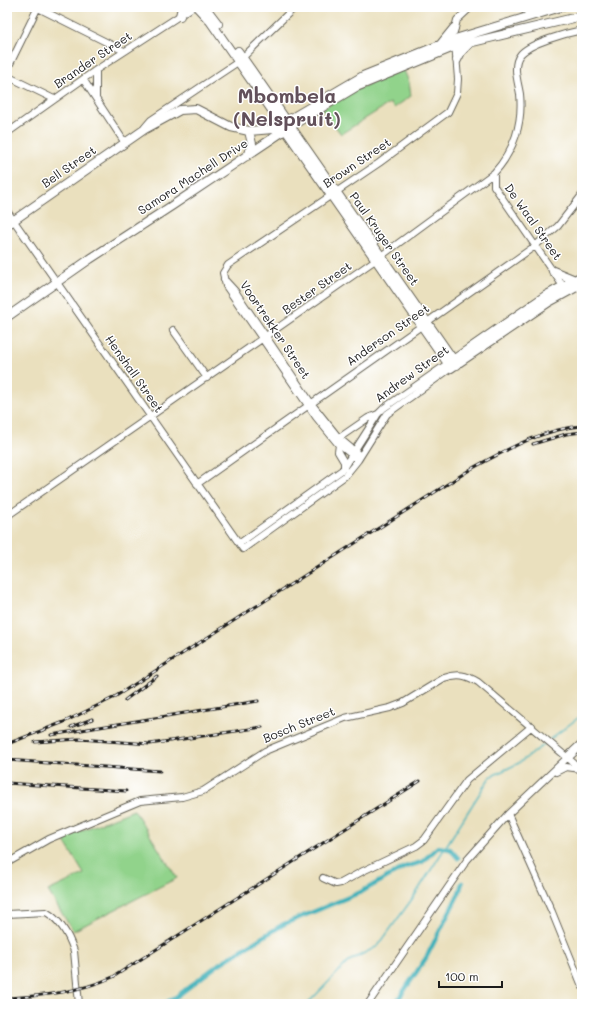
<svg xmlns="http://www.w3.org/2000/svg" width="589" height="1011" font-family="Mali,sans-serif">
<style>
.green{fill:#91d38b;stroke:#567854}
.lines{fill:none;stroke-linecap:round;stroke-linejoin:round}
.stream{stroke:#41b1ba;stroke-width:1.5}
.canal{stroke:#41b1ba;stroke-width:4.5}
.minor-casing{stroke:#646155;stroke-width:8}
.major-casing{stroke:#646155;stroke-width:10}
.minor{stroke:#fff;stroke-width:6}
.major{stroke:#fff;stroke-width:8}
.rail-casing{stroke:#1c1c1c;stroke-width:3}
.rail{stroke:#fff;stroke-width:1.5;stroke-dasharray:4.5;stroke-linecap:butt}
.labels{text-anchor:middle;stroke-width:3;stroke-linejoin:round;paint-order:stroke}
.street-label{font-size:12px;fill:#1c1c1c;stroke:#fff}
.town-label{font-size:20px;font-weight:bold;fill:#62505a;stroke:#fff}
</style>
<rect width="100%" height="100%" fill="#fff"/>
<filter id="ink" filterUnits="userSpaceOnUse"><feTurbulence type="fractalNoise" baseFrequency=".025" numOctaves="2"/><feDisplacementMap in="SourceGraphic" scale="8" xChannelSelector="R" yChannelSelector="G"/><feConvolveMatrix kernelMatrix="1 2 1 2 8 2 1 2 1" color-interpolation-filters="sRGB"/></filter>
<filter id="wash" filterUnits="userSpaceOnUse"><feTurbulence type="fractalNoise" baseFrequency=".012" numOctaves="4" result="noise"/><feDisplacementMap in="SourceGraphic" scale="16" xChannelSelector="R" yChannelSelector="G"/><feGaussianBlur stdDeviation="0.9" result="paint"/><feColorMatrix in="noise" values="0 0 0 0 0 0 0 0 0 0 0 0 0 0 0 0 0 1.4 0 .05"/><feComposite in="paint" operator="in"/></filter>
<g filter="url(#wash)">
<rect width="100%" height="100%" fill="#eae0be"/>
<!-- green -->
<path class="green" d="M403 68 409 82 411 96 394 108 390 103 341 134 322 109 343 96Z
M134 810 177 878 73 931 48 891 84 874 64 841 65 837Z"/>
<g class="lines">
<!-- stream -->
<path class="stream" d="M549 740 582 715
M307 1004 349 961 378 946 415 895 490 777 519 763 546 743"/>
<!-- canal -->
<path class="canal" d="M164 1004 176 997 219 964 284 924 361 892 405 867 422 862 438 847 450 849 458 858
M395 1004 426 958 459 893 462 883"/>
</g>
</g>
<g filter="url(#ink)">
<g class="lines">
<!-- minor casing -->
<g class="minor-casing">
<path id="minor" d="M36 7 124 51
M454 32 457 20 471 7
M7 70 38 7
M7 76 54 99
M83 79 125 143
M96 98V70
M145 127 151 120 238 62 295 7
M7 133 96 70 193 7
M494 173V186L565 289
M7 211 243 549 345 476 358 460 387 414 451 368
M224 279 235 291 311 403 339 438 357 453
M173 330 207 378
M339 438 368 418 378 414
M339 445 338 452 344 462V468
M358 460 338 444 316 417 226 286 223 273 228 265 379 163 448 112 457 93 458 79 455 43
M197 484 535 246 558 226 582 195
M7 516 381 256 494 173C514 151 523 123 520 94 518 82 512 65 520 55 529 43 567 33 582 30
M240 543 342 470 378 414 384 408 447 364
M556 772 566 767 581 769
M508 814 552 912 582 986
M7 863 49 839 140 801 182 797 203 791 265 751 345 718 390 708 403 703 444 678C458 673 466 675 478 682L582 770
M323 878 336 884 341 883 363 871 416 846 424 840 467 780 532 726
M7 914 46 912C60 920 69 936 74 951L79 1004
M368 1004 467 860 508 814 568 757"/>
</g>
<!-- major casing -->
<g class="major-casing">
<path id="major" d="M197 7 210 21 451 368 549 302 582 284
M205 7 218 24
M521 7 528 11H537
M180 16 182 7
M441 44 454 28
M238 51 457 365
M457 60 461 52 469 44
M247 156 252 144 249 131
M7 225 145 129 180 110 196 109 231 127 249 131 273 129 363 76 455 39 561 7
M553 271 575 280
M7 317 90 259 173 205 291 126 356 87 456 46 582 16
M450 362 545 296 582 276
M568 757 582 744"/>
</g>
<!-- minor -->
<use href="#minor" class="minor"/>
<!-- major -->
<use href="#major" class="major"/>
<!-- rail casing -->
<g class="rail-casing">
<path id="rail" d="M533 444 566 434 582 432
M125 700 157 676
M71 727 92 719
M51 735 258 701
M35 742 79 739 150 744 262 727
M7 744 64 722 113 698 471 469C506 450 542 429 582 426
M7 760 160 771
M7 783 126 791
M7 998C44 996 79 992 113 977L420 781"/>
</g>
<!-- rail -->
<use href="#rail" class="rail"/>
</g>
</g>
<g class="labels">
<!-- street labels -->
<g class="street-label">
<text transform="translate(93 60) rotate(-34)" y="4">Brander Street</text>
<text transform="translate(357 163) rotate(-34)" y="4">Brown Street</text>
<text transform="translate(69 167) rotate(-35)" y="4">Bell Street</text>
<text transform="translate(193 177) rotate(-33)" y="4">Samora Machell Drive</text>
<text transform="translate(533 222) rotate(55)" y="4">De Waal Street</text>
<text transform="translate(384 239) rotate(55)" y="4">Paul Kruger Street</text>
<text transform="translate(317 288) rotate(-35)" y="4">Bester Street</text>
<text transform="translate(275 330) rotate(56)" y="4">Voortrekker Street</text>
<text transform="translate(388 335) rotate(-35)" y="4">Anderson Street</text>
<text transform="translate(134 374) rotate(55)" y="4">Henshall Street</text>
<text transform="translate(412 374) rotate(-36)" y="4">Andrew Street</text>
<text transform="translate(299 725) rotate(-22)" y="4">Bosch Street</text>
</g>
<!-- town labels -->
<g class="town-label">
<text x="287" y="103">Mbombela<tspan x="287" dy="23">(Nelspruit)</tspan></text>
</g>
</g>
<!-- margin -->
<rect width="589" height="1011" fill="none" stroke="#fff" stroke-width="24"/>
<!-- scale -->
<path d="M439 981v6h63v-6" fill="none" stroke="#1c1c1c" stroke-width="2"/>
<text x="445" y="981" font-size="12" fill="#1c1c1c" stroke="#ffffff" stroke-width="3" paint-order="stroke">100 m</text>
</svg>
